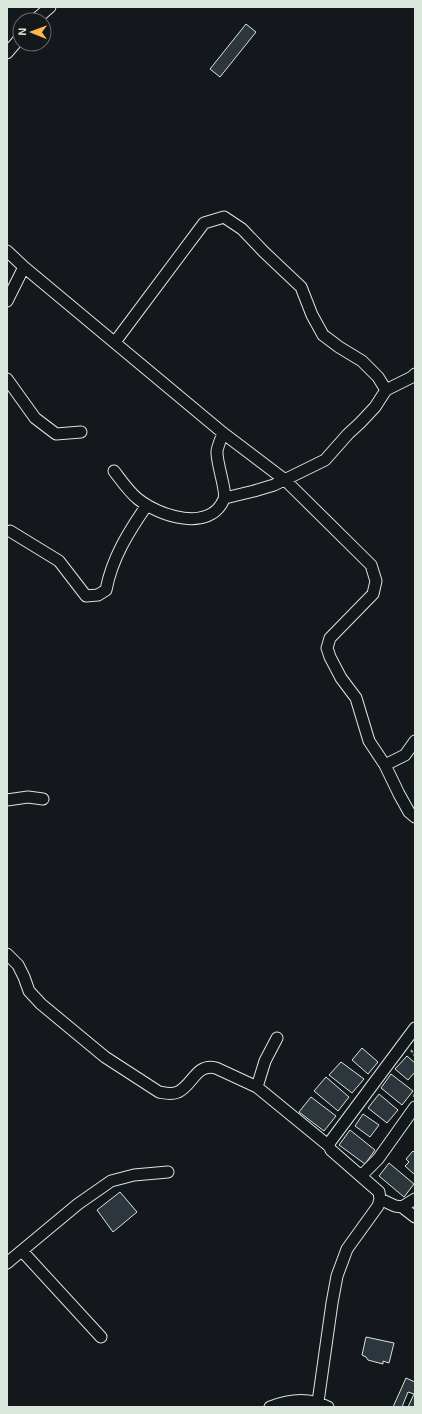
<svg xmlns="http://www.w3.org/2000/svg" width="422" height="1414" font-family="'Exo 2',sans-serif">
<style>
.building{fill:#2c363c;stroke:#d8e6dc}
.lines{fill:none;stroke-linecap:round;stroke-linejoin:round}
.minor-casing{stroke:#d8e6dc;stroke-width:13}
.path{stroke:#9da8a2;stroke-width:2;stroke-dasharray:3 2;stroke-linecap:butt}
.minor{stroke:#14181c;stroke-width:11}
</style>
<rect width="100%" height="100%" fill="#14181c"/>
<!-- building -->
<path class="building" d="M246 24 256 32 220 77 210 69Z
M362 1048 378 1062 368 1074 352 1060Z
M407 1056 415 1063V1072L408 1080 395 1069Z
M341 1062 364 1079 352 1093 329 1075Z
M391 1074 413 1091 402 1105 381 1088Z
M326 1077 349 1097 338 1111 314 1091Z
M379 1094 398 1110 387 1123 368 1108Z
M311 1097 336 1116 324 1131 299 1112Z
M363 1114 379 1125 370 1137 355 1126Z
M350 1130 375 1150 365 1164 339 1145Z
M413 1151 415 1153V1175L405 1166 409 1162 406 1159Z
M389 1163 414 1184 404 1197 379 1176Z
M120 1192 137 1212 113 1232 97 1210Z
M366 1337 394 1343 389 1363 383 1361V1364L368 1360 366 1357 362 1355Z
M406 1378 415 1382V1407H408L414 1394 408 1392 402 1407H393Z"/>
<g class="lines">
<!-- minor casing -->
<g class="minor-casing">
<path id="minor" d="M35 20 50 7
M7 53 20 38
M7 251 24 267 223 433 285 480 371 565 376 581 373 594 330 638 327 648 330 657 341 678 356 698 369 741 385 765 399 794 409 812 415 817
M7 301 24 267
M115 342 204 223 224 217 242 229 264 252 301 287 312 315 323 335 339 347 362 361 378 377 386 390 375 407 360 423 348 434 325 460 274 485 254 491 225 498
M7 379 35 418 56 434 81 432
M386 390 412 377 415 374
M114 471C121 480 129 492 138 499 159 516 210 533 224 499 227 491 216 462 217 451 218 445 221 439 223 433
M10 531 59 561 86 596 98 595 106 590C112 558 129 531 147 505
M385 765 405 755 415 741
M7 800 28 797 43 799
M7 954 18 965 24 977 29 991 41 1004 105 1057 159 1092C165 1093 172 1095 178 1092 193 1085 196 1063 216 1068L257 1087 329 1146
M257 1087 265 1061 277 1038
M361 1176 378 1159 415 1107
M380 1199 395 1206 402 1207 415 1199
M402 1207 415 1217
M22 1251 101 1337
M7 1263 78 1204 111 1181 134 1175 168 1172
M318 1402 332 1303 337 1276 347 1249 378 1206 380 1199 379 1192 331 1150 329 1146 330 1142 415 1028
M270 1407C290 1399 309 1397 328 1407"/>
</g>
<!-- path -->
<path class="path" d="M411 1050 415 1056
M414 1097 415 1090"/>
<!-- minor -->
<use href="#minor" class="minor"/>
</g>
<!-- border -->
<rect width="422" height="1414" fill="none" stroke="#d8e6dc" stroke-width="16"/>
<!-- north arrow -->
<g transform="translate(32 32) rotate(271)"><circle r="19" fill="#14181c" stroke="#626a69"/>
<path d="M0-3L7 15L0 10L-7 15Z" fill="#ffb74d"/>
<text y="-6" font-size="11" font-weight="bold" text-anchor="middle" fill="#d8e6dc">N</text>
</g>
</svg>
